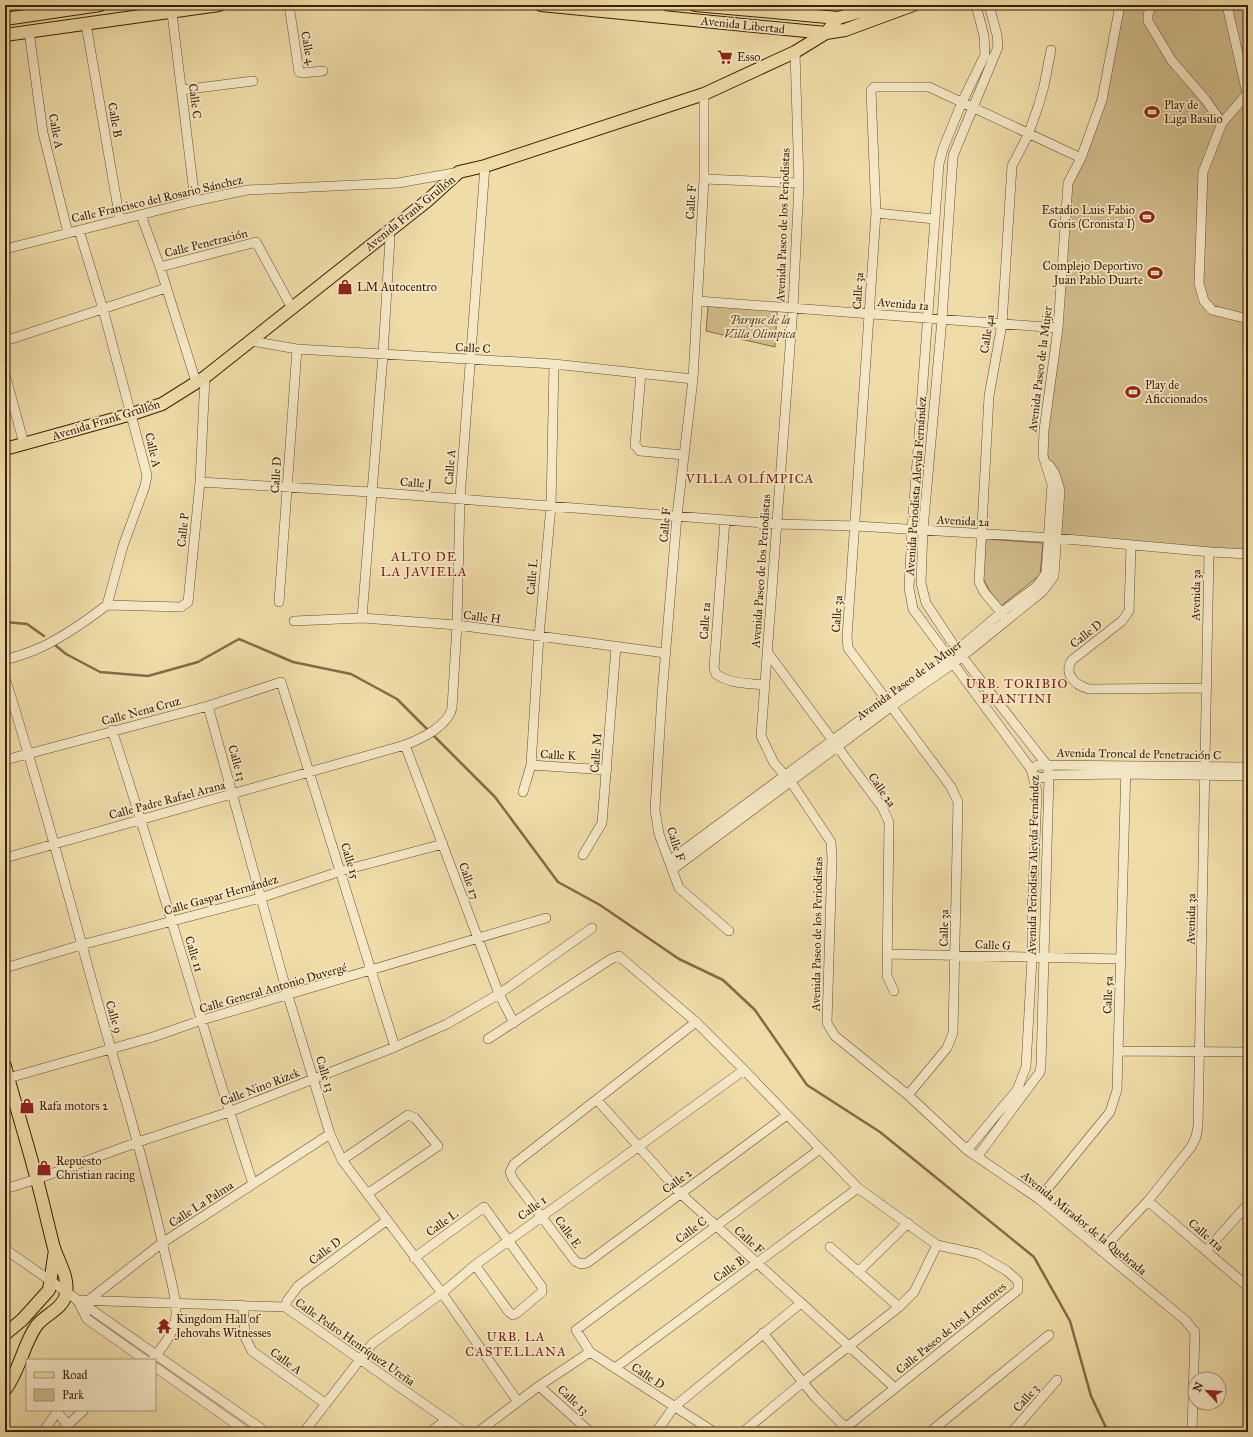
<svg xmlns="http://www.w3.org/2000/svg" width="1253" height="1437" font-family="'IM FELL Great Primer',serif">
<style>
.green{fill:#d1bc8c;stroke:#866e48}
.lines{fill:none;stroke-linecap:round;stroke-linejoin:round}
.stream{stroke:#836a46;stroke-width:2.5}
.minor-casing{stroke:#694f2e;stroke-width:10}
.major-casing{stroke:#3c2005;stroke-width:14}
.minor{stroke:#f5e8c6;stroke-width:9}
.major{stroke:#efdca8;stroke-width:12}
.labels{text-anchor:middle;stroke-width:3.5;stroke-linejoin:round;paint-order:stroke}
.street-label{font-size:12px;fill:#3c2005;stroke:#f5e8c6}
.poi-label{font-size:12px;fill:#3c2005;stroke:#f5e8c6;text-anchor:start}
.park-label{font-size:12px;font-style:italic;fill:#614727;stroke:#f5e8c6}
.neighbourhood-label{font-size:13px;letter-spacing:1px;fill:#7a1f14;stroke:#f5e8c6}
</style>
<rect width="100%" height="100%" fill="#efdca8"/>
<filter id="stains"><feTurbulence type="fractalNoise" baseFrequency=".005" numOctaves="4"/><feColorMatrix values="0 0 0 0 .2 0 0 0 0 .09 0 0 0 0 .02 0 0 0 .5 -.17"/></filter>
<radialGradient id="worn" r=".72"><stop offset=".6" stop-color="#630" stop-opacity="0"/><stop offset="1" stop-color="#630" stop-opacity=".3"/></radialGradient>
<!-- green -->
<path class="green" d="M1119 5H1248V552L1048 538 1052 484 1044 430 1068 183 1102 100Z
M708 306 777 311 775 347 706 331Z
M986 539 1043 543 1040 575 1001 606 989 590 983 578Z"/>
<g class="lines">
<!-- stream -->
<path class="stream" d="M5 622 27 624 44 636
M55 645 66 654 100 672 148 676 198 662 239 639 293 662 351 674 397 699 495 797 558 882 600 905 679 959 723 980 755 1010 807 1085 880 1132 1034 1257 1070 1321 1091 1396 1108 1432"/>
<!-- minor casing -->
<g class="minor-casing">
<path id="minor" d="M171 5 195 201
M289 5 299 72 302 73 323 71
M1151 5 1148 15V21L1172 61 1205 99 1222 123
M1227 5 1247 94
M660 17V5
M86 24 120 220
M29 31 43 133 68 233
M795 52 799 183 793 307 761 736 774 763 791 782 831 842 832 858 827 1023 835 1036 908 1095 967 1150 1039 1199 1185 1320 1195 1332 1192 1432
M181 90 253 81
M704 94V179L693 379 677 516 662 695 655 810 659 834 679 888 729 931
M1247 94 1222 123 1203 172 1199 283 1204 301 1212 310 1248 319
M704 179 799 183
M876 213 934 219
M141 215 160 267 196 382
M79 230 103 309 147 475 145 486 123 546 107 605
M5 249 195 201 247 190 398 183 459 172
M160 267 256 242 292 308
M698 301 1058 328
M5 341 166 288
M251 341 297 349 554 364 693 379
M641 373 635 445 640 451 684 455
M5 374 24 444
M200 482 371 492 777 524 856 526 1055 538 1211 552 1248 554
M725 520 714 668 716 674C730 684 748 683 764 685
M1131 546 1129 611 1122 621 1072 660C1063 674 1075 685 1089 689L1207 688
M279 602 297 349
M107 605 181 607 188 602 200 482 205 377
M1005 617 984 592 979 582 989 396 1002 324 1012 166 1028 135 1038 107 1044 86 1051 50
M362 618 383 354 390 238 387 231
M294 621 362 618 457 625 665 653
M768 653 882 807 889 822 887 976 894 991
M5 660C15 657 25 654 35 650 59 640 86 621 107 605
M5 678C47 808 79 940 117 1070 135 1131 151 1192 165 1254 169 1273 176 1294 176 1313 176 1332 163 1346 152 1360
M208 706 288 996 330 1134 342 1160 442 1293 518 1402
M112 730C162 881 203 1034 253 1184
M405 745 499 994 514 1023
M5 760 208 706 281 682 395 1047
M531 765 607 770
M1031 769 1038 765 1248 767
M1033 775 1041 778 1049 775 1126 774 1248 776
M523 792 531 765 539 636 551 506 554 364
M583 855 602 823 616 647
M5 858 405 745C421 739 448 726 452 708L457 625 460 498 485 166
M669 861 887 700 949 657 1002 612 1037 586 1046 573 1052 484 1043 456 1044 430 1058 328 1068 183 1081 158 1102 100 1120 5
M672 870 892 706 954 663 1043 591 1054 576 1060 490 1055 474 1049 465
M888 954 1121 959
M5 968 81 945 260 898 341 871 443 844
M696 1022 514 1164 510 1172 513 1179 575 1261 581 1264 587 1263 787 1115
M1119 1051 1248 1052
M744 1070 858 1188 937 1245 978 1254 1007 1271 1018 1281V1290L840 1432
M5 1079 153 1037 202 1020 546 918
M908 1095 947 1048 953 1033 958 802 951 787 848 648 847 637 876 213 871 91 874 87H929L1081 158
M597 1100 680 1193 895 1388
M967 1150 1017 1090 1026 1067 1032 958V914L1037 792 1031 769 913 609 909 588 912 530 939 164 943 149 962 102 985 55 984 36 976 5
M977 1157 1040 1072 1041 1065 1049 775 1047 765 957 650 926 603 921 583 923 530 942 319 953 156 998 47 997 35 989 5
M342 1160 408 1115 415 1118 438 1146 367 1194
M5 1189 37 1179 138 1142 229 1112 395 1047 447 1024 499 994 592 928
M1039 1199 1110 1112 1117 1090 1126 766
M1148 1201 1248 1287
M830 1247 899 1307
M5 1249 266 1432
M1101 1251 1148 1201 1191 1147 1196 1137 1198 1126 1209 552
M1206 1251 1248 1204
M414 1258 484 1207 542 1287V1292L517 1313 513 1315 509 1312 475 1265
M858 1272 908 1223
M90 1299 162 1243 330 1134
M76 1300 285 1307 464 1432
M78 1301 87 1319 145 1360
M243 1305 245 1337 252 1351 326 1404
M285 1307 287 1301 298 1286 386 1221
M763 1333 815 1397 846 1428
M155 1367 247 1432
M615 1368 858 1188
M539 1386 590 1432
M43 1432 57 1412 68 1425
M60 1432 83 1411
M304 1432 372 1344 442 1293 475 1265 744 1070 696 1022 619 956 611 959 488 1039
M430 1432 446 1420
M478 1432 539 1386 590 1352
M656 1432 674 1407 801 1303
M714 1432 590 1352 576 1330 820 1149
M743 1432 803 1382 899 1307 914 1292 937 1245
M930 1432 1049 1335
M1012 1432 1057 1380"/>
</g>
<!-- major casing -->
<g class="major-casing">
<path id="major" d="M541 5 826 33 845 30 913 5
M695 5 838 18 883 5
M5 19 100 5
M5 35 219 5
M5 449 132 414 162 404 205 377 427 201 459 172 485 166 704 94 795 52 826 33 838 18
M5 1066C15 1104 27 1142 37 1180 43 1202 48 1225 54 1248 59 1263 69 1277 66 1294 63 1309 46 1314 37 1325 23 1344 20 1371 5 1390
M5 1334 22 1320 49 1290 55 1250"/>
</g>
<!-- minor -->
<use href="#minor" class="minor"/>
<!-- major -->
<use href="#major" class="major"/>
</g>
<!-- icons -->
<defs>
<g id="supermarket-bare" transform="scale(1.2)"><path d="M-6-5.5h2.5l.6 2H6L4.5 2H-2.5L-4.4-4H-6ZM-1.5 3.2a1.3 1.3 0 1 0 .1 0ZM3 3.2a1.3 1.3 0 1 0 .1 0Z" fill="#8f2418" stroke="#f5e8c6" stroke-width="2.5" paint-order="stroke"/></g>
<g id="stadium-bare" transform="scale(1.2)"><path d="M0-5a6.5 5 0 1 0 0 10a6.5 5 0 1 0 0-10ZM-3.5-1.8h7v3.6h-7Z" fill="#8f2418" stroke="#f5e8c6" stroke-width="2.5" paint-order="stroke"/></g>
<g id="shop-bare" transform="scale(1.2)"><path d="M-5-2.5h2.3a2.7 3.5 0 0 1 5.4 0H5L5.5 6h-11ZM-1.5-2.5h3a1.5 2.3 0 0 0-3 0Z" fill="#8f2418" stroke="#f5e8c6" stroke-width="2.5" paint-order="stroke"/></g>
<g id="temple-bare" transform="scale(1.2)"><path d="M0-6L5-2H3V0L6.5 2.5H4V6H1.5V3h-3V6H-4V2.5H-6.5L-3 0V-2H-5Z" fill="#8f2418" stroke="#f5e8c6" stroke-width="2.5" paint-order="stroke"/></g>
</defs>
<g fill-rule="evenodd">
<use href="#supermarket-bare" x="725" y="57"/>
<use href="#stadium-bare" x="1152" y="112"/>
<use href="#stadium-bare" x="1147" y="217"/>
<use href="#stadium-bare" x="1155" y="273"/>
<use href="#shop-bare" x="345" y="287"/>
<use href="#stadium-bare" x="1133" y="392"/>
<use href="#shop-bare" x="27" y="1106"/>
<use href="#shop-bare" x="44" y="1168"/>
<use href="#temple-bare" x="164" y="1326"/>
</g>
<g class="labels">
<!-- street labels -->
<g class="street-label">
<text transform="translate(743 25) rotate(6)" y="4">Avenida Libertad</text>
<text transform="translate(308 48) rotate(80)" y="4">Calle 4</text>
<text transform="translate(195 101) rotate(83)" y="4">Calle C</text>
<text transform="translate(115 120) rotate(80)" y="4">Calle B</text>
<text transform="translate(56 131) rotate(79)" y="4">Calle A</text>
<text transform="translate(157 199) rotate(-13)" y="4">Calle Francisco del Rosario Sánchez</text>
<text transform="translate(691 202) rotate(-87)" y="4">Calle F</text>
<text transform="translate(410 213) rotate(-39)" y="4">Avenida Frank Grullón</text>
<text transform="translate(783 225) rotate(-88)" y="4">Avenida Paseo de los Periodistas</text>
<text transform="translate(206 243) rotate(-14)" y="4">Calle Penetración</text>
<text transform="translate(858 291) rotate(-86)" y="4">Calle 3a</text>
<text transform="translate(903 304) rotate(5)" y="4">Avenida 1a</text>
<text transform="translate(987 334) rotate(-81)" y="4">Calle 4a</text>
<text transform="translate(473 348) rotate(3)" y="4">Calle C</text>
<text transform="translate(1040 369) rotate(-83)" y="4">Avenida Paseo de la Mujer</text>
<text transform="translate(106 420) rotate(-17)" y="4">Avenida Frank Grullón</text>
<text transform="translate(153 450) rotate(77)" y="4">Calle A</text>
<text transform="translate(450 467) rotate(-86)" y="4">Calle A</text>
<text transform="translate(276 475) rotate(-86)" y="4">Calle D</text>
<text transform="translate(416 483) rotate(4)" y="4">Calle J</text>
<text transform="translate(916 486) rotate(-86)" y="4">Avenida Periodista Aleyda Fernández</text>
<text transform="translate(963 521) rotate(3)" y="4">Avenida 2a</text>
<text transform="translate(665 525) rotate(-85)" y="4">Calle F</text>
<text transform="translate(183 530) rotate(-84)" y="4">Calle P</text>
<text transform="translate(761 571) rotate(-86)" y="4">Avenida Paseo de los Periodistas</text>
<text transform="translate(532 577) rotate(-85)" y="4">Calle L</text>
<text transform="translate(1196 595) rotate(-89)" y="4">Avenida 3a</text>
<text transform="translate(837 614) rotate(-86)" y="4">Calle 3a</text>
<text transform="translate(482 617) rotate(7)" y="4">Calle H</text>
<text transform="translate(705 621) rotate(-86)" y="4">Calle 1a</text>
<text transform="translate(1086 634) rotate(-38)" y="4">Calle D</text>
<text transform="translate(909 680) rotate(-36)" y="4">Avenida Paseo de la Mujer</text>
<text transform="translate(141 711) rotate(-15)" y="4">Calle Nena Cruz</text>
<text transform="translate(596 753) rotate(-86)" y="4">Calle M</text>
<text transform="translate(1139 754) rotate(1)" y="4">Avenida Troncal de Penetración C</text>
<text transform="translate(558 755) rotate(3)" y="4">Calle K</text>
<text transform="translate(237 763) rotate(75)" y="4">Calle 13</text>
<text transform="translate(882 790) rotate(55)" y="4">Calle 2a</text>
<text transform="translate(167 800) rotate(-15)" y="4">Calle Padre Rafael Arana</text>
<text transform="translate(676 844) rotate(72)" y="4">Calle F</text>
<text transform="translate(350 861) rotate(73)" y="4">Calle 15</text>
<text transform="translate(1033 865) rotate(-89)" y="4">Avenida Periodista Aleyda Fernández</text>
<text transform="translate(469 881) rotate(70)" y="4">Calle 17</text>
<text transform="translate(221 895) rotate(-16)" y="4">Calle Gaspar Hernández</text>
<text transform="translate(1191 919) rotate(-89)" y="4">Avenida 3a</text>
<text transform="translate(944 928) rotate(-89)" y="4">Calle 3a</text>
<text transform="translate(817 934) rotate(-89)" y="4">Avenida Paseo de los Periodistas</text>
<text transform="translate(993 945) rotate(2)" y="4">Calle G</text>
<text transform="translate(194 954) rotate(73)" y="4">Calle 11</text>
<text transform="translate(273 988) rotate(-16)" y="4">Calle General Antonio Duvergé</text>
<text transform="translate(1108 995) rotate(-88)" y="4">Calle 5a</text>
<text transform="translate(114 1017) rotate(74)" y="4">Calle 9</text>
<text transform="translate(325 1074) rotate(73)" y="4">Calle 13</text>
<text transform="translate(260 1087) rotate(-21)" y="4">Calle Nino Rizek</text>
<text transform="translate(677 1181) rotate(-36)" y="4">Calle 2</text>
<text transform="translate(201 1204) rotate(-33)" y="4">Calle La Palma</text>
<text transform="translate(532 1208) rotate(-36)" y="4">Calle 1</text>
<text transform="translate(442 1223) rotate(-36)" y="4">Calle L</text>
<text transform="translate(1084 1223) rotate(39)" y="4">Avenida Mirador de la Quebrada</text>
<text transform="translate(691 1230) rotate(-37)" y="4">Calle C</text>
<text transform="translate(568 1232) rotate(54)" y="4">Calle E</text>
<text transform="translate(1206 1235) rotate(41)" y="4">Calle 11a</text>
<text transform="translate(749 1240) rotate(42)" y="4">Calle F</text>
<text transform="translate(325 1251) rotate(-37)" y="4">Calle D</text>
<text transform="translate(729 1269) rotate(-36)" y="4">Calle B</text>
<text transform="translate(951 1328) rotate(-39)" y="4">Calle Paseo de los Locutores</text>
<text transform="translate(355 1342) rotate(35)" y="4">Calle Pedro Henríquez Ureña</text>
<text transform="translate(286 1361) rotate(36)" y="4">Calle A</text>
<text transform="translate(648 1376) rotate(34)" y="4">Calle D</text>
<text transform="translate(1026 1398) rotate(-49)" y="4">Calle 3</text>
<text transform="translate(573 1400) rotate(43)" y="4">Calle 13</text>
</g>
<!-- poi labels -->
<g class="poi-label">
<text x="737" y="61">Esso</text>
<text x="1164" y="109">Play de<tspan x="1164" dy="14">Liga Basilio</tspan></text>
<text x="1135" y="214" text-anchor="end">Estadio Luis Fabio<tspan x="1135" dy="14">Goris (Cronista I)</tspan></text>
<text x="1143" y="270" text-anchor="end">Complejo Deportivo<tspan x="1143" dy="14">Juan Pablo Duarte</tspan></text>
<text x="357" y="291">LM Autocentro</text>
<text x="1145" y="389">Play de<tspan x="1145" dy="14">Aficcionados</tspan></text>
<text x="39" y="1110">Rafa motors 2</text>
<text x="56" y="1165">Repuesto<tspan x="56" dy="14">Christian racing</tspan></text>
<text x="176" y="1323">Kingdom Hall of<tspan x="176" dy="14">Jehovahs Witnesses</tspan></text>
</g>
<!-- park labels -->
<g class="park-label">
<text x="760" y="324">Parque de la<tspan x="760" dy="14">Villa Olimpica</tspan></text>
</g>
<!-- neighbourhood labels -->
<g class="neighbourhood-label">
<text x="750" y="483">VILLA OLÍMPICA</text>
<text x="424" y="561">ALTO DE<tspan x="424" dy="15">LA JAVIELA</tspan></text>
<text x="1017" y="688">URB. TORIBIO<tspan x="1017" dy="15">PIANTINI</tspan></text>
<text x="516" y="1341">URB. LA<tspan x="516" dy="15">CASTELLANA</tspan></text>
</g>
</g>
<!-- margin -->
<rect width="1253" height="1437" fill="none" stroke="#efdca8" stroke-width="20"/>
<rect x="6" y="6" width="1241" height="1425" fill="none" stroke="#3c2005" stroke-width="2"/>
<rect x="10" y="10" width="1233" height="1417" fill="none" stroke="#3c2005"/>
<!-- legend -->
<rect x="26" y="1359" width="130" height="52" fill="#f5e8c6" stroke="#ab9879"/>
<rect x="34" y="1372" width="20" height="6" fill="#efdca8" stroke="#ab9879"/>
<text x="62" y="1379" font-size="12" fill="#3c2005">Road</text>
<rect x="34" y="1389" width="20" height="12" fill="#d1bc8c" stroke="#ab9879"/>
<text x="62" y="1399" font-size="12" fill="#3c2005">Park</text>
<!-- north arrow -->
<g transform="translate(1207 1391) rotate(295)"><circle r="19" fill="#f5e8c6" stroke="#ab9879"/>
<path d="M0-3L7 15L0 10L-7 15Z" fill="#8f2418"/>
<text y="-6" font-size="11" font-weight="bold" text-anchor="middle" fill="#3c2005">N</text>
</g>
<rect width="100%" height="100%" filter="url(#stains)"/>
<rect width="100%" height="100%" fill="url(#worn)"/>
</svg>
